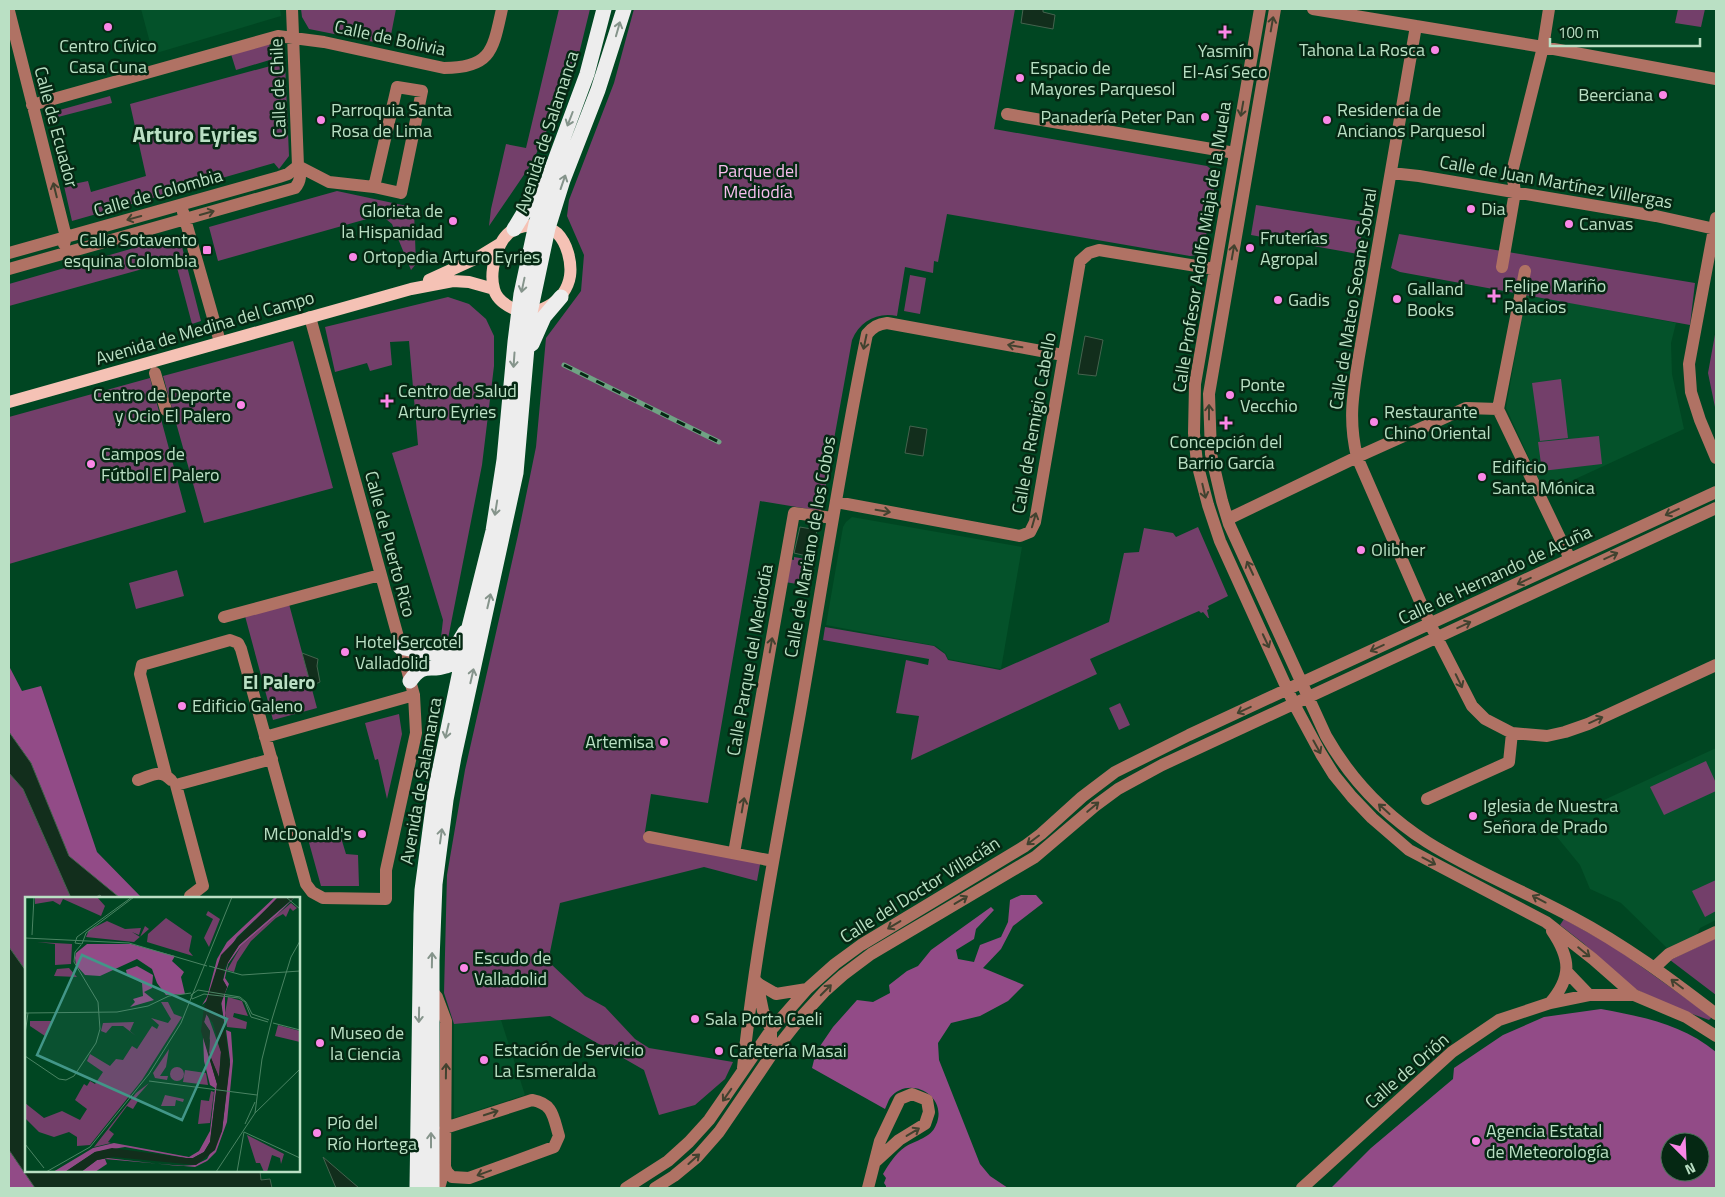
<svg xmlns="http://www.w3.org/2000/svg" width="1725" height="1197" font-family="'Titillium Web',sans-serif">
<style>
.built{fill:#04522a}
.green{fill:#733f6a}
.forest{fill:#924b87;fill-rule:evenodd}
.water{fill:#122e1c;stroke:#44634e}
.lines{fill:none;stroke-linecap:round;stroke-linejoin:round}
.minor{stroke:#b07264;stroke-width:12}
.major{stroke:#f5c2b5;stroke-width:12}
.highway{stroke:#ededed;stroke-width:15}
.rail-casing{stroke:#70a384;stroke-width:5}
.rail{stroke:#052813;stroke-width:3;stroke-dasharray:9;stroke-linecap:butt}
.oneway{stroke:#41422f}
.oneway2{stroke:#85948b}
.poi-dot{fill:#fa87e7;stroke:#052813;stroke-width:2}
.labels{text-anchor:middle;stroke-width:5;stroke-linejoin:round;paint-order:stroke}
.street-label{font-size:18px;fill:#bae0c4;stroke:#052813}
.poi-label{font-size:18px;fill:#bae0c4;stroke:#052813;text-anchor:start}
.park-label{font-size:18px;fill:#f9beee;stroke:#052813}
.neighbourhood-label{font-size:19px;font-weight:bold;fill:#bae0c4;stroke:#052813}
.district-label{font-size:22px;font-weight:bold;fill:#bae0c4;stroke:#052813}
.inset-road{fill:none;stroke:#4a8463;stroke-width:1}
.view{fill:#429688;fill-opacity:0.15;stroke:#429688;stroke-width:2.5}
.inset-edge{fill:none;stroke:#bae0c4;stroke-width:2.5}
</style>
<rect width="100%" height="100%" fill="#004622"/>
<!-- built -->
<path class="built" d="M141 9H280L281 16 153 54Z
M1526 294 1676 323 1671 343 1672 374 1684 429 1545 493 1506 408Z
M852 517 1022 547 1001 669 948 659 946 654 936 646 826 625 843 527 846 522Z
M1716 748V920L1700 928 1695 938 1668 949 1621 903 1590 889 1580 865 1548 826Z
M501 1020 525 1095 454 1118V1024Z"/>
<!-- green -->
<path class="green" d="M301 9H396L389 45 309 29 302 17Z
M559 9H590L576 66 532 163 489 226 491 209 506 144 526 148Z
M634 9H1015L994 129 1207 166 1212 170 1216 177 1204 248C1200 254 1197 255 1190 256L947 214 938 262 934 261 933 273 905 267 897 316C877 312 860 321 852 340L821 511 760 501 708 803 651 794 644 838 761 859 757 881 704 867 560 903 550 952 552 965 585 996 605 1007 635 1039 649 1048 733 1062 725 1079 695 1105 659 1115 644 1070 550 1016 454 1024 444 993 447 875 465 770 518 535 536 447 546 338 581 291 584 255 567 216 569 200 614 83Z
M1678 9H1705L1701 27 1675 23Z
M269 44 273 59 236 70 231 54Z
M285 62 289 156 279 169 274 163 72 221 64 186 88 181 91 192 146 176 130 104Z
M110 96 112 103 58 117 56 111Z
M337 191 407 206 414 211 416 264 411 270 392 224 381 215 218 261 209 227Z
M1256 205 1364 222 1358 254 1251 235Z
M1399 234 1695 283 1690 325 1400 272 1391 268Z
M179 235 201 321 192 324 175 260 9 306V284Z
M910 275 926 278 920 314 904 311Z
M448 297 469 304 486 319 494 336V366L482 465 447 644 440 646 443 620 392 453 418 445 409 341 390 342 392 365 370 371 367 363 335 372 325 327Z
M1716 329V412L1708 373Z
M293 341 333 488 204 523 163 376Z
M150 378 186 512 9 564V417Z
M1561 379 1568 438 1540 441 1532 383Z
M1599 436 1602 464 1542 471 1538 442Z
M1198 527 1228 596 1208 606 1209 609 1207 610 1209 618H1208L1203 612 1201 613 1199 611 1192 614 1090 659 1097 674 911 760 919 716 896 713 906 660 928 665 929 659 823 640 825 627 934 646 945 654 948 660 1000 670 1109 622 1124 553 1139 552 1144 528 1173 533 1176 537Z
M794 557 811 560 809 586 785 582 789 559 794 560Z
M177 570 184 596 136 609 129 583Z
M289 604 317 708 273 720 245 616Z
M1120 703 1130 725 1119 730 1109 708Z
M399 714 402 734 387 799 378 759 375 760 365 723Z
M1706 761 1716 783V791L1664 815 1650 787Z
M9 773 23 789 71 898H26V971L9 947Z
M339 831 346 854 358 855 359 886H321L308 839Z
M1716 880V911L1705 917 1692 891Z
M1564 919 1614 947 1712 1017 1709 1020 1670 1006 1633 988 1583 943 1560 925Z
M1716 938V995L1670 960Z"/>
<!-- forest -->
<path class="forest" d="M9 666 22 691 41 686 97 852 142 898H120L69 857 31 763 9 732Z
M1021 895H1036L1043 903 1013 926 1001 949 983 968 1024 985 1008 1001 980 1016 951 1023 938 1043 939 1060 980 1164 990 1176 1008 1188H886V1186L884 1183 886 1178 883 1174C889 1164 895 1154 905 1147 916 1140 931 1138 936 1125 949 1096 909 1074 890 1098 888 1101 887 1105 885 1109L812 1068 816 1052 833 1027 857 1000 873 1002 890 993 889 985 907 971 918 966 931 950 991 907 994 910 976 929 974 939 956 950 958 959 974 962 980 945 1001 937 1008 922 1010 900Z
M1601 1009C1643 1017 1682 1024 1716 1052V1188H1331L1371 1148 1453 1079 1454 1068 1503 1035 1544 1017ZM1670 1142H1700V1172H1670Z
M9 1150 35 1188H9Z"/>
<!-- water -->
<path class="water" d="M1023 9H1043V12L1055 15 1053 29 1021 23Z
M1085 336 1103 340 1096 376 1078 374Z
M910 426 927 429 923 456 905 453Z
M800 527 817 530 811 557 794 553Z
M302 653 318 659 317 666 320 682 311 686Z
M9 732 31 763 69 856 120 898H103L100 895 94 898H71L23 789 9 773Z
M9 947 26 971V1171H260L261 1180 270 1179 272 1188H35L9 1150Z
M323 1157 359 1188H336Z"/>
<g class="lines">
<!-- minor -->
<path class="minor" d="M1260 9 1195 384 1194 433 1197 463 1208 505 1220 541 1294 704 1321 754 1334 775 1352 797 1372 818 1409 850 1546 922 1593 959 1634 995 1686 1017 1716 1036
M1275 9 1209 394 1211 454 1222 501 1229 524 1326 736C1351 780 1385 815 1427 842 1473 871 1524 891 1572 917 1625 945 1669 978 1716 1014
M1313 9 1543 47 1716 79
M9 11 66 237 64 244
M1416 26 1359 356C1353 394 1348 419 1357 457L1430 624 1472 706 1485 719 1512 733 1547 736 1565 732 1588 724 1716 665
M397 87 422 91 401 193 374 187Z
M32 105 278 36 324 42 444 68C492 68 493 49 502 9
M1007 114 1235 153
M298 166 329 182 374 187
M1391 173 1419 176 1656 216 1715 229
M183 212 220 342
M1716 218 1689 364 1691 392 1700 420 1716 458
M9 253 279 177 288 174 298 166
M1502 267 1515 192 1512 172 1543 47 1549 9
M9 269 295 188C301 181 301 175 298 166L292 9
M1525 271 1498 409 1570 559
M155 373 166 410
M836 502 1020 536 1030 532 1035 522 1080 261 1089 253 1099 250 1215 269
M1228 519 1357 457 1466 408 1498 409
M224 617 380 575
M265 737 414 695
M166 775 140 674 142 665 230 640 238 643 241 649 306 884 312 892 323 898 386 899V870L416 733 414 695 310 317
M138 780C151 776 160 768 171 780
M1427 799 1509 762 1512 733
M649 837 773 861
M734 853 794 513 833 518
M190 896 203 886 176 785 272 759
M1655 967 1669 954 1716 932
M1567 972 1589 995
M757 982 763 1011 771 1030V1038
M757 983 776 994 807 989
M432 991 437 997 446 1021 445 1167 439 1188
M1550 1003C1572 977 1571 959 1552 931
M743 1068C755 949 779 831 800 713 822 587 841 460 867 334 873 327 878 324 887 323L1063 355
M445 1128 532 1100C554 1104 553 1117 559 1136L554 1147 469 1178 452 1177 447 1172 445 1167
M626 1188 668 1161 689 1142 709 1120 771 1030 807 989 835 964 861 945 1025 846 1041 834 1082 797 1115 772 1189 735 1288 689 1716 492
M655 1188 674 1176 697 1157 719 1132 772 1054 802 1016 825 991 843 975 871 954 1035 857 1095 806 1118 789 1162 765 1716 508
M868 1188 880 1141 900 1099 912 1094 927 1100 929 1112 925 1124 899 1140 875 1162
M1302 1188 1452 1052 1499 1020 1550 1003 1589 995H1634"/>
<!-- major -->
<path class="major" d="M536 224C543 226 551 228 557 233 563 239 566 246 568 253 570 260 571 269 570 276 566 302 535 320 512 308 504 304 496 298 494 289 489 272 497 239 513 230 520 226 529 226 536 224Z
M429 280 477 258 500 244
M9 402 411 289 453 281 469 282 494 289"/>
<!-- highway -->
<path class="highway" d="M514 229 540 186
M532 344 544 317 561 297
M400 647 444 655 454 650 465 632
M410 681C424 661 429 672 446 666 453 664 461 660 468 655
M417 1188 421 914 422 890 435 792 469 627 493 531 504 460 515 342 521 294 536 224 551 171 587 74 604 9
M432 1188V960L435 884 446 800 454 757 516 473 530 313 548 228 563 180 598 90 624 9"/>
<!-- rail casing -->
<g class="rail-casing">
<path id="rail" d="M564 365 719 442"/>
</g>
<!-- rail -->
<use href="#rail" class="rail"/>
</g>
<!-- one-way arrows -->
<defs><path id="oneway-shaft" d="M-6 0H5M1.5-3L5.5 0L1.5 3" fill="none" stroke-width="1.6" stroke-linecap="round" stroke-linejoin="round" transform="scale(1.25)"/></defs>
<g class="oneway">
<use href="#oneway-shaft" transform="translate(1272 24) rotate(-80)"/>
<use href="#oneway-shaft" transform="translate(1242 109) rotate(100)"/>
<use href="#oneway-shaft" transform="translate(55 190) rotate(-104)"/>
<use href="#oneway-shaft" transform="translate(207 213) rotate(-16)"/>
<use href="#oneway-shaft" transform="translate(134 218) rotate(165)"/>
<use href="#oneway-shaft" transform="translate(1233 252) rotate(-80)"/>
<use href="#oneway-shaft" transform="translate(865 342) rotate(102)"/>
<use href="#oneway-shaft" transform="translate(1015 346) rotate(-170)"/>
<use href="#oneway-shaft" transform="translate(1209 412) rotate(-90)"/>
<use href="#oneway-shaft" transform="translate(1204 491) rotate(77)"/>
<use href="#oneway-shaft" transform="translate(883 511) rotate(9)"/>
<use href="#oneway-shaft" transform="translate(1672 512) rotate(155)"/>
<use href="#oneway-shaft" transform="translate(1034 520) rotate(-74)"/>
<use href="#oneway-shaft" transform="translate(1611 556) rotate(-25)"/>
<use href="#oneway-shaft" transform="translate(1250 568) rotate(-115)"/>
<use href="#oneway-shaft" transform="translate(1524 581) rotate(155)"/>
<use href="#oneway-shaft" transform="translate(1464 625) rotate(-25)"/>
<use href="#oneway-shaft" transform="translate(1266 641) rotate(65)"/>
<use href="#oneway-shaft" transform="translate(771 645) rotate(-80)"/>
<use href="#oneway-shaft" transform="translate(1377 648) rotate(155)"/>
<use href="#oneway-shaft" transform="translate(1459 681) rotate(64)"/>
<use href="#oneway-shaft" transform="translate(1244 710) rotate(155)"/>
<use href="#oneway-shaft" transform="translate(1596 720) rotate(-24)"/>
<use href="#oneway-shaft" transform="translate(1317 747) rotate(61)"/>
<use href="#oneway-shaft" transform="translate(743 805) rotate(-80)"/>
<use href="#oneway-shaft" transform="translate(1093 807) rotate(-40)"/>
<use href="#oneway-shaft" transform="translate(1384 809) rotate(-138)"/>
<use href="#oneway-shaft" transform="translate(1033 840) rotate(143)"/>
<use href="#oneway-shaft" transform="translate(1429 861) rotate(28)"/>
<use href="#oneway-shaft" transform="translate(1539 899) rotate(-152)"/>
<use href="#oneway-shaft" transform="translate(961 900) rotate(-31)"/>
<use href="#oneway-shaft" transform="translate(894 925) rotate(149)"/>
<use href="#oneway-shaft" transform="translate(1584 952) rotate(39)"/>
<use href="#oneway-shaft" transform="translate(1677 984) rotate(-143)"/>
<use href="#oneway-shaft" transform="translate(826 990) rotate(-45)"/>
<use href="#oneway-shaft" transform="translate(446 1071) rotate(-89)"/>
<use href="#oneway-shaft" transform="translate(727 1095) rotate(125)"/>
<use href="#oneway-shaft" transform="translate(491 1113) rotate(-18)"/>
<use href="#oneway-shaft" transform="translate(913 1132) rotate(-31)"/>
<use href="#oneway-shaft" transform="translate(694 1159) rotate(-42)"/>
<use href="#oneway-shaft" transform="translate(484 1173) rotate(160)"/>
</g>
<g class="oneway2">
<use href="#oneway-shaft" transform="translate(618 29) rotate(-74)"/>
<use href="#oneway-shaft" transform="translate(570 119) rotate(111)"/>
<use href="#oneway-shaft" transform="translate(563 182) rotate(-71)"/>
<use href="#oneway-shaft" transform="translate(523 285) rotate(102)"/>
<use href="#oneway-shaft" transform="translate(514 360) rotate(94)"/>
<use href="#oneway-shaft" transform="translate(496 508) rotate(99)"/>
<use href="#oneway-shaft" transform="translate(489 601) rotate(-77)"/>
<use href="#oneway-shaft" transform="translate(472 676) rotate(-77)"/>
<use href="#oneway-shaft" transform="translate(447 731) rotate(103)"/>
<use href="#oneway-shaft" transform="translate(441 836) rotate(-82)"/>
<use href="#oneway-shaft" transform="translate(432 960) rotate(-89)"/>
<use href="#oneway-shaft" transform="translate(419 1015) rotate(91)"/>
<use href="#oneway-shaft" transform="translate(431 1140) rotate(-90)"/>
</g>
<!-- markers -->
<g class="poi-dot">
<circle cx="108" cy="27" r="5"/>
<path d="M1222.5 24.5h5v5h5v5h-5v5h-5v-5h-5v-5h5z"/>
<circle cx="1435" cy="50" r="5"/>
<circle cx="1020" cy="78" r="5"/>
<circle cx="1663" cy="95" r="5"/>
<circle cx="1205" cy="117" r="5"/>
<circle cx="321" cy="120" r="5"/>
<circle cx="1327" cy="120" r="5"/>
<circle cx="1471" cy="209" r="5"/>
<circle cx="453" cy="221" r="5"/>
<circle cx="1569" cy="224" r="5"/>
<circle cx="1250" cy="248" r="5"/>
<rect x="202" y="245" width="10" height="10" rx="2.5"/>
<circle cx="353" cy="257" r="5"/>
<path d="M1491.5 288.5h5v5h5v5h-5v5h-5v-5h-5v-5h5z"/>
<circle cx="1397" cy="299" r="5"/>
<circle cx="1278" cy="300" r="5"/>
<circle cx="1230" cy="395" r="5"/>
<path d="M384.5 393.5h5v5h5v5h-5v5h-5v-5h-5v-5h5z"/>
<circle cx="241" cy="405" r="5"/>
<circle cx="1374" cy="422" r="5"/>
<path d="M1223.5 415.5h5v5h5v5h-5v5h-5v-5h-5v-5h5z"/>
<circle cx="91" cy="464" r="5"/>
<circle cx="1482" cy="477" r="5"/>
<circle cx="1361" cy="550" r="5"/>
<circle cx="345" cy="652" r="5"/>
<circle cx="182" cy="706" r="5"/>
<circle cx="664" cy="742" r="5"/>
<circle cx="1473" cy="816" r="5"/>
<circle cx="362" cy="834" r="5"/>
<circle cx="464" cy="968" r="5"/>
<circle cx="695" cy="1019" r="5"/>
<circle cx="320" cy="1043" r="5"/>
<circle cx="719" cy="1051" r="5"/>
<circle cx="484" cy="1060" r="5"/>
<circle cx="317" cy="1133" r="5"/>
<circle cx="1476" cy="1141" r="5"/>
</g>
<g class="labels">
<!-- street labels -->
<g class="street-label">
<text transform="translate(390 38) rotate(12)" y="6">Calle de Bolivia</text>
<text transform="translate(278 88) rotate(-92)" y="6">Calle de Chile</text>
<text transform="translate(56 127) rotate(75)" y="6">Calle de Ecuador</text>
<text transform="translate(547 132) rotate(-72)" y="6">Avenida de Salamanca</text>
<text transform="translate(1556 182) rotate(10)" y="6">Calle de Juan Martínez Villergas</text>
<text transform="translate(158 193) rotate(-16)" y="6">Calle de Colombia</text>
<text transform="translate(1202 247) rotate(-81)" y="6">Calle Profesor Adolfo Miaja de la Muela</text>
<text transform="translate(1353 299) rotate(-81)" y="6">Calle de Mateo Seoane Sobral</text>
<text transform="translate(205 328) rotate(-16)" y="6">Avenida de Medina del Campo</text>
<text transform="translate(1034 423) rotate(-80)" y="6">Calle de Remigio Cabello</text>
<text transform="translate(390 544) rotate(75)" y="6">Calle de Puerto Rico</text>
<text transform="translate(810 547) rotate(-80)" y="6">Calle de Mariano de los Cobos</text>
<text transform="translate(1495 575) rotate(-25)" y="6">Calle de Hernando de Acuña</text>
<text transform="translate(750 660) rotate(-80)" y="6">Calle Parque del Mediodía</text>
<text transform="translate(421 781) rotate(-80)" y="6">Avenida de Salamanca</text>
<text transform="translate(920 890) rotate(-32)" y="6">Calle del Doctor Villacián</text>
<text transform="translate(1407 1071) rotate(-41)" y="6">Calle de Orión</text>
</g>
<!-- poi labels -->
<g class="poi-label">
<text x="108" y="52" text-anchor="middle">Centro Cívico<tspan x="108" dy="21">Casa Cuna</tspan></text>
<text x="1425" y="56" text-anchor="end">Tahona La Rosca</text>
<text x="1225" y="57" text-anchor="middle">Yasmín<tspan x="1225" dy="21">El-Así Seco</tspan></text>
<text x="1030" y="74">Espacio de<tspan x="1030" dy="21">Mayores Parquesol</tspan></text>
<text x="1653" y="101" text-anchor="end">Beerciana</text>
<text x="331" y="116">Parroquia Santa<tspan x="331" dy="21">Rosa de Lima</tspan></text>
<text x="1337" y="116">Residencia de<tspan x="1337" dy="21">Ancianos Parquesol</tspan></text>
<text x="1195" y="123" text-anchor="end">Panadería Peter Pan</text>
<text x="1481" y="215">Dia</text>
<text x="443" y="217" text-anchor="end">Glorieta de<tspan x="443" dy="21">la Hispanidad</tspan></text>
<text x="1579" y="230">Canvas</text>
<text x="1260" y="244">Fruterías<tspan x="1260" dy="21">Agropal</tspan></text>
<text x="197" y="246" text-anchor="end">Calle Sotavento<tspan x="197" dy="21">esquina Colombia</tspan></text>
<text x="363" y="263">Ortopedia Arturo Eyries</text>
<text x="1504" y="292">Felipe Mariño<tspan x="1504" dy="21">Palacios</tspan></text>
<text x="1407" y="295">Galland<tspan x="1407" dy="21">Books</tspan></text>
<text x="1288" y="306">Gadis</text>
<text x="1240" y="391">Ponte<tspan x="1240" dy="21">Vecchio</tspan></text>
<text x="398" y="397">Centro de Salud<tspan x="398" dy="21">Arturo Eyries</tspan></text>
<text x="231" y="401" text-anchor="end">Centro de Deporte<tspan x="231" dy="21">y Ocio El Palero</tspan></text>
<text x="1384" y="418">Restaurante<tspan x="1384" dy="21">Chino Oriental</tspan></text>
<text x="1226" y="448" text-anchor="middle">Concepción del<tspan x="1226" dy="21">Barrio García</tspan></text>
<text x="101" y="460">Campos de<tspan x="101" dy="21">Fútbol El Palero</tspan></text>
<text x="1492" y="473">Edificio<tspan x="1492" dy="21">Santa Mónica</tspan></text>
<text x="1371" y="556">Olibher</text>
<text x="355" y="648">Hotel Sercotel<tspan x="355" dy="21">Valladolid</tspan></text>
<text x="192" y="712">Edificio Galeno</text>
<text x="654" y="748" text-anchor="end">Artemisa</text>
<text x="1483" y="812">Iglesia de Nuestra<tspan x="1483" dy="21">Señora de Prado</tspan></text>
<text x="352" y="840" text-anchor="end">McDonald's</text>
<text x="474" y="964">Escudo de<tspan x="474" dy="21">Valladolid</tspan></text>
<text x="705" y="1025">Sala Porta Caeli</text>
<text x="330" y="1039">Museo de<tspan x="330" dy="21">la Ciencia</tspan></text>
<text x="494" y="1056">Estación de Servicio<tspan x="494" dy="21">La Esmeralda</tspan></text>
<text x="729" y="1057">Cafetería Masai</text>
<text x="327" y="1129">Pío del<tspan x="327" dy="21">Río Hortega</tspan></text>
<text x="1486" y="1137">Agencia Estatal<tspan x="1486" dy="21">de Meteorología</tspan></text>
</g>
<!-- park labels -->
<g class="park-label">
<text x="758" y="177">Parque del<tspan x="758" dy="21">Mediodía</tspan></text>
</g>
<!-- neighbourhood labels -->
<g class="neighbourhood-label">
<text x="279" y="689">El Palero</text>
</g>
<!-- district labels -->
<g class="district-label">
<text x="195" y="142">Arturo Eyries</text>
</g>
</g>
<!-- overview -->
<g transform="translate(25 897)">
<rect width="275" height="275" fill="#004622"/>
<path d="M10 0H72L80 9 76 19 38 2 35 8 28 4 10 7ZM266 6 272 11 268 14 265 11 261 20 258 17 251 21 226 44 212 65 209 75 202 73 216 49ZM183 14 195 22 184 50 179 41 188 22 181 18ZM141 21 167 39 164 54 168 59 122 45 123 37ZM82 24 100 32 116 31 114 38 107 35 115 40 120 29 124 32 109 45 61 40 64 33ZM12 45 47 47 46 67 30 68V47ZM44 71 52 80 29 79 32 72ZM203 100 217 104 223 119 209 116 208 120 222 125 221 132 202 130 200 116ZM136 105H143L149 117 157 120 117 183 65 248 52 249V240L44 235 29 240 14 235 0 221V206L19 221 37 214 55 223 62 212 50 203 59 187 62 189 65 184 70 187 78 175 62 164 65 157 85 169 91 162 98 163 107 149 112 152 127 129 132 132 134 128 126 121 143 126 146 122ZM182 116 196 155 194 181 184 156 185 142 182 144 177 135 178 130 184 134V140L185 134 179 125ZM5 124H28L20 139 5 129ZM109 125 105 134 111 139 98 129H87L81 136 76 134 78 126ZM253 128 275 134V145L250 139ZM144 152 141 170 135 179H143L142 183 130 181 128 176ZM145 177a7 7 0 1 1 14 0a7 7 0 1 1-14 0ZM160 173 181 176 183 188 158 185ZM124 186 110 202 113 204 108 212 102 209 84 233 89 237 83 245 86 246 69 250 111 196ZM186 194 189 195 185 226 173 227 176 203 184 204ZM140 198 159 202 158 205 151 203 150 209H136ZM222 238 259 257 256 267 255 261 247 258 242 275H239L235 266H231Z" fill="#733f6a"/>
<path d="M250 0H253L250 4 212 40 192 71 185 101 177 108 182 100 192 62 202 45ZM270 0 252 18 216 49 203 67 200 81 204 87 200 96V131L196 104 202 90 198 83 203 65 214 48ZM62 47H106L150 59 147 64 159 75 156 80 160 97 141 98 132 86 127 72 112 62 75 79 60 78 51 68 50 61 51 56ZM112 69 128 78 127 91 119 95 129 103 105 110 110 105 108 102 118 99 117 86 102 78 101 73ZM201 133 206 135 208 164 202 225 191 255 182 264 170 270 80 262 82 267 70 275H56L72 263 82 261 153 269 170 268 182 262 197 234 205 163ZM178 138 192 187 185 245 179 255 168 261H161L100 250 70 255 40 275H28L68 251 89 246 164 260 174 254 185 234 190 191 185 188 179 164Z" fill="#924b87"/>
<path d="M253 0H269L214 48 200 70 198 83 202 90 196 107 205 167 197 234 190 253 171 268 89 260 72 263 56 275H40L70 255 87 251 161 261H168L179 255 185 245 192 187 176 134 179 111 196 58ZM181 117 188 126 196 155 194 180 184 156 185 134 179 125Z" fill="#122e1c" fill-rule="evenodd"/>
<path class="inset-road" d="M107 0 52 40 50 46 57 47 61 36 109 0M261 0 275 12M7 38 9 0M0 41 104 46 182 69M184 69 217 78 275 74M0 116 92 115 123 109 144 99 166 96M243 125 226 120 220 105 214 101 179 97 167 102 166 98 173 93 215 100 221 105 227 117 244 123M248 126 275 133M0 137 3 116M0 159 34 182 41 183 49 179 71 146 75 132 73 105 49 65 50 55 56 48M124 184 232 198M230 216 275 172M220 227 230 205M219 235 275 261M0 247 19 271M21 275 65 250 124 177 156 126 207 0M191 275 230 216 237 162 247 122 266 60 275 44M212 275 219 235"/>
<path class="view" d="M57 58 202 122 157 223 12 158Z"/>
<rect width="275" height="275" class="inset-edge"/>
</g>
<!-- border -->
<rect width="1725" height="1197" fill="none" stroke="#bae0c4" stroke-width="20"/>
<!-- north arrow -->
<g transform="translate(1685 1157) rotate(156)"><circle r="24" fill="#052813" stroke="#4d725a"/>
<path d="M0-4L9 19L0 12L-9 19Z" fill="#fa87e7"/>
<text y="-8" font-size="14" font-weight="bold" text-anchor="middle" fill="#bae0c4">N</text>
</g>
<!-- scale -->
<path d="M1550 38v8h150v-8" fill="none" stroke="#bae0c4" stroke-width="2.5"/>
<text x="1558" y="38" font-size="15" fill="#bae0c4" stroke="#052813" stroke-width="4" paint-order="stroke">100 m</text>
</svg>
